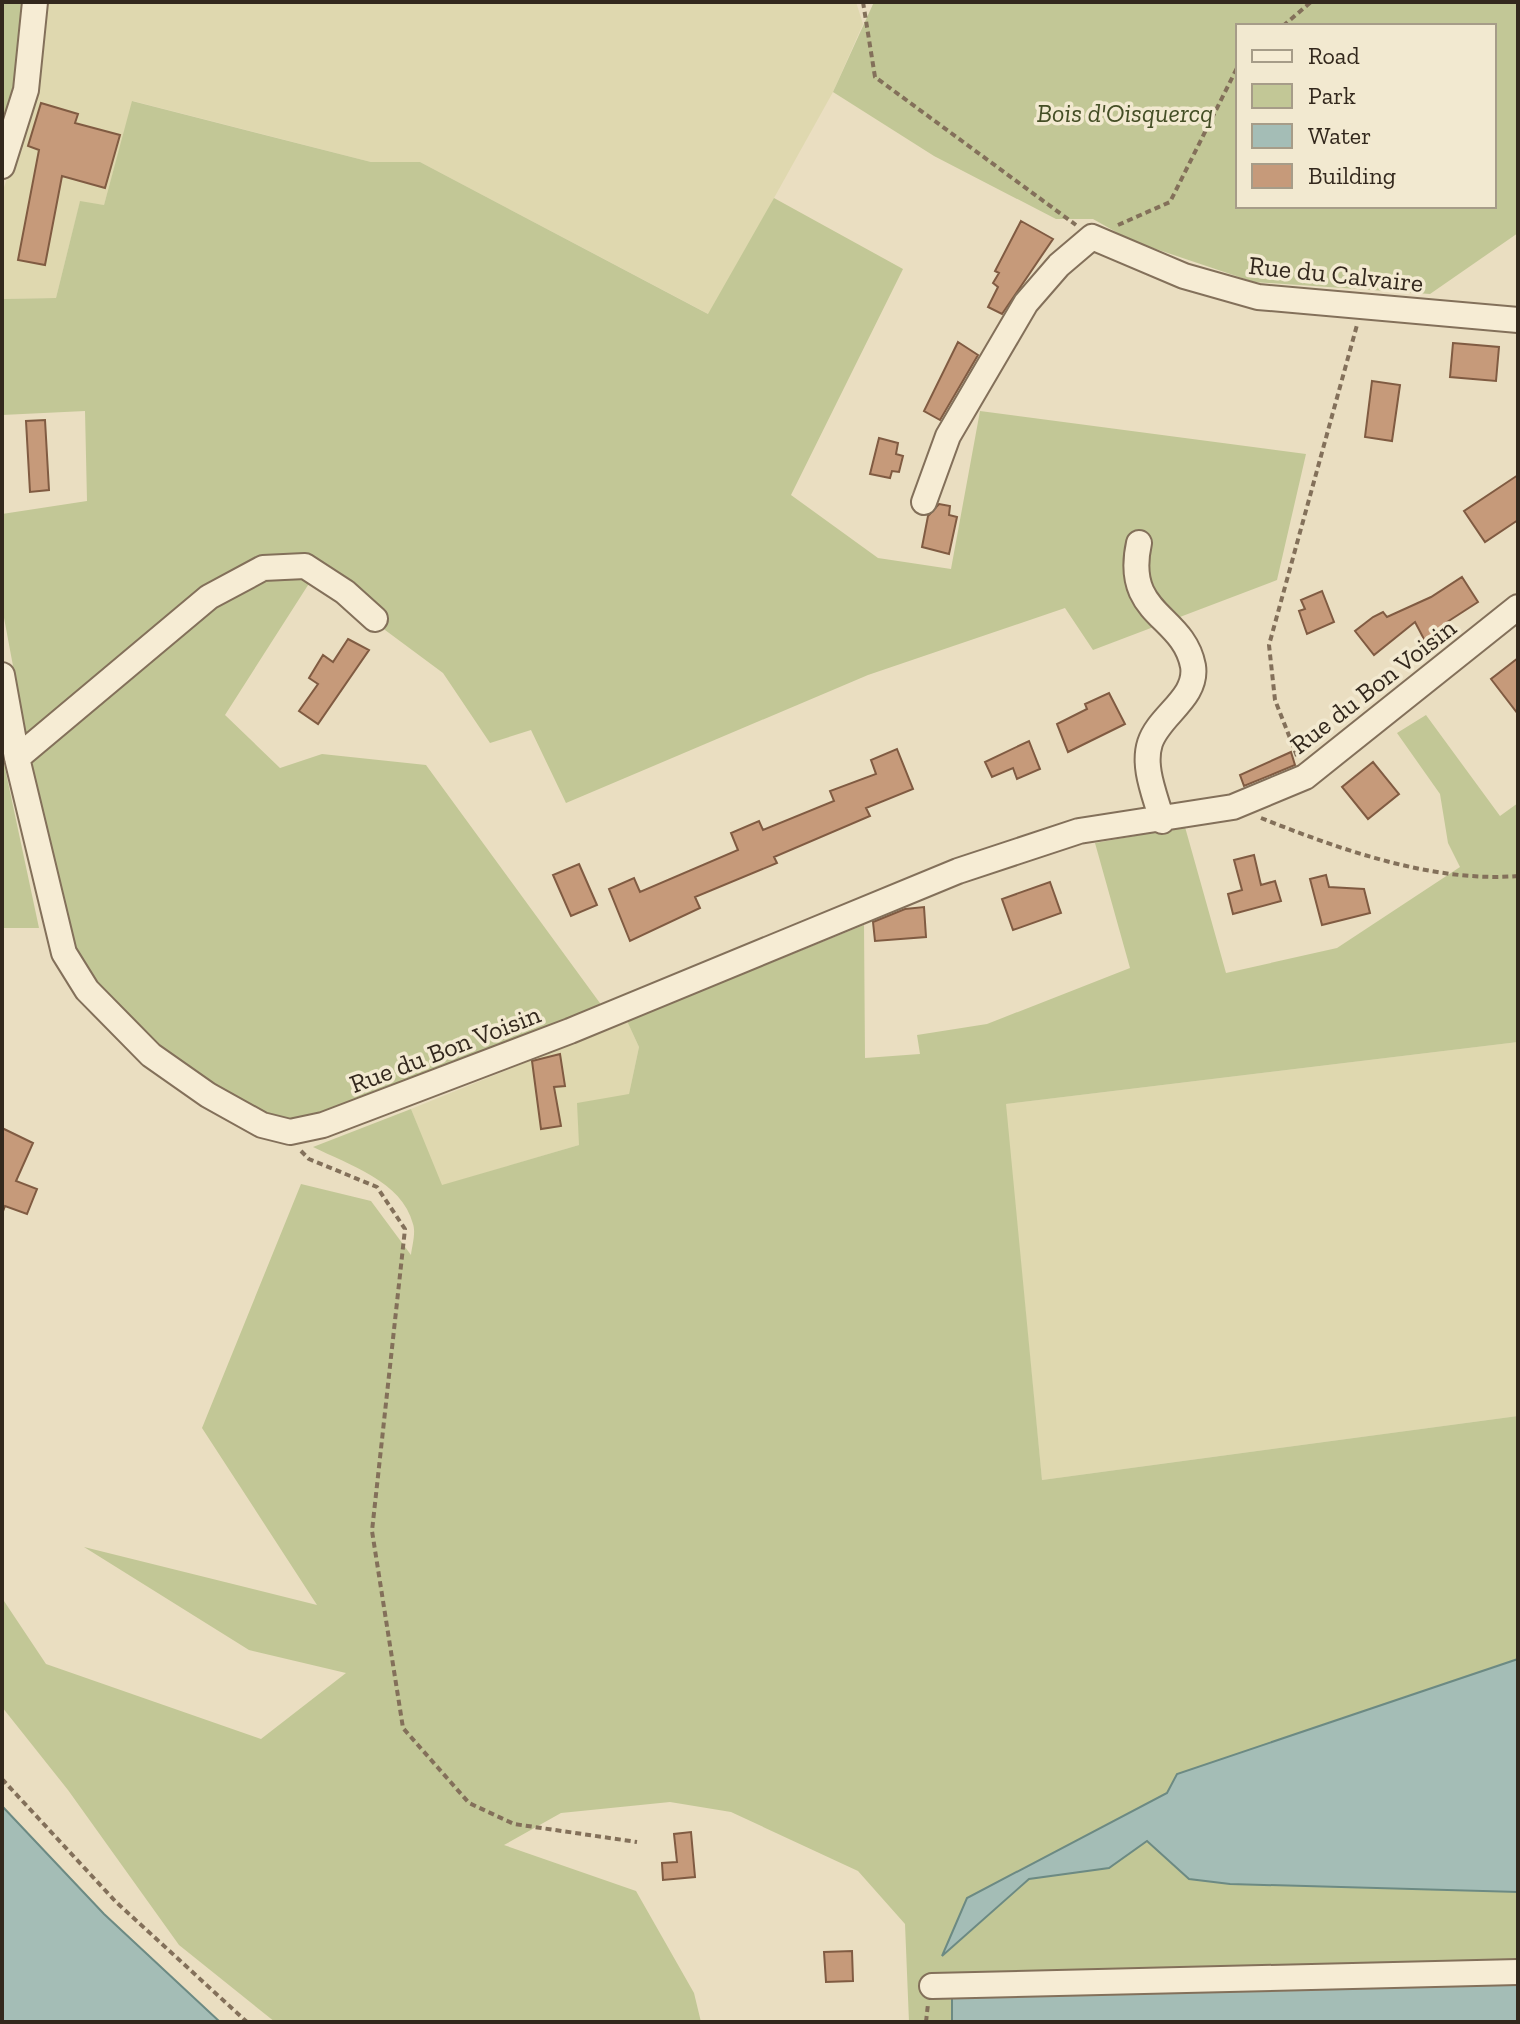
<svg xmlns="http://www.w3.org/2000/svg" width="1520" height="2024" font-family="'Zilla Slab',serif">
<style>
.farmland{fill:#dfd8af}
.green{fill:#c2c796;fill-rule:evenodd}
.water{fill:#a4bdb6;stroke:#6c8a83;stroke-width:2}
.building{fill:#c69a7a;stroke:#805b42;stroke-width:2}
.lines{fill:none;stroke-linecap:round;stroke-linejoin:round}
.street-casing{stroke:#83705a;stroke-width:28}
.path{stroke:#83705a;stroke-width:4;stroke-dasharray:6 4;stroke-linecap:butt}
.street{stroke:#f6ecd4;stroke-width:24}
.labels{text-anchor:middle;stroke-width:7;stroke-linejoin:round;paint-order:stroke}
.park-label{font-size:26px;font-style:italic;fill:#444e25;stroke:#f2e9d0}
.street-label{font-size:26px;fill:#33281d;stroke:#f2e9d0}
</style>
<rect width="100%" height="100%" fill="#eadec1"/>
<!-- farmland -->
<path class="farmland" d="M43 2H856L863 24 833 92 774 198 716 318 420 162H371L133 101 104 205 80 202 56 298 2 299V193L14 159Z
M627 1021 639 1047 629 1094 579 1145 441 1186 411 1109Z
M1518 1042V1416L1042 1480 1005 1104Z"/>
<!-- green -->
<path class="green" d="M2 2H26L25 67 2 138Z
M874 2H1518V233L1430 294 1254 282 1132 241 1093 219H1056L934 156 833 92ZM1238 26H1494V206H1238Z
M132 101 371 162H420L708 314 774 198 903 269 791 495 878 558 951 569 980 411 1306 454 1277 580 1093 650 1065 608 868 675 566 803 531 730 490 743 443 673 381 627 310 582 225 715 280 768 322 754 426 765 605 1010 296 1123 276 1121 187 1070 100 996 64 939 2 607V514L87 501 85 411 2 415V299L56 298 80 201 104 205Z
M1426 715 1500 816 1518 803V1042L1006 1104 1042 1480 1518 1416V1659L1177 1774 1167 1793 967 1898 944 1955 1029 1879 1109 1868 1147 1841 1189 1879 1230 1884 1518 1892V1977L952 1997V2022H909L905 1924 858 1871 731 1812 670 1802 561 1813 504 1845 636 1891 694 1993 701 2022H275L179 1945 68 1790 2 1707V1598L46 1664 261 1739 346 1673 249 1650 84 1547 317 1605 202 1428 301 1184 371 1201 411 1255C412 1246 416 1233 413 1224 402 1181 349 1165 313 1147L411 1109 442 1185 579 1145 577 1103 629 1094 639 1047 627 1021 864 925 865 1058 920 1054 917 1035 987 1024 1130 968 1095 843 1185 827 1226 973 1337 948 1460 867 1448 843 1440 794 1397 733Z
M2 754 39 928H2Z"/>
<!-- water -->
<path class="water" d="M1518 1659V1892L1230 1884 1189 1879 1147 1841 1109 1868 1029 1879 942 1956 967 1898 1167 1793 1177 1774Z
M2 1806 104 1914 220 2022H2Z
M1518 1977V2022H952V1997Z"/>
<!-- building -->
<path class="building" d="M41 103 78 114 75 123 120 135 105 188 62 176 45 265 18 260 39 150 28 146Z
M1021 221 1053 239 1002 314 988 307 998 287 993 283 999 273 995 271Z
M958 342 978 355 940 420 924 411Z
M1453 343 1499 347 1496 381 1450 377Z
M1372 381 1400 385 1392 441 1365 437Z
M45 420 49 490 30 492 26 421Z
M879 438 898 443 896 454 903 456 899 472 892 471 890 478 870 474Z
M1518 475V520L1485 542 1464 511Z
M939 504 950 506 949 515 957 517 949 554 922 547 928 516Z
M1462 577 1478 602 1444 624 1448 631 1426 643 1415 622 1374 655 1355 631 1373 617 1383 612 1387 617 1431 597Z
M1322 591 1334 622 1307 634 1299 611 1305 609 1301 600Z
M348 639 369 650 318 724 299 711 318 684 309 678 323 655 333 662Z
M1518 658V714L1491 679Z
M1109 693 1125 724 1068 752 1057 724 1087 709 1085 704Z
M1029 741 1040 769 1017 779 1013 768 992 777 985 762Z
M897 749 913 789 866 808 870 816 774 857 777 863 695 897 700 908 630 941 609 889 634 878 640 892 738 850 731 833 759 821 763 830 834 801 830 791 876 774 871 760Z
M1291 752 1295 765 1244 786 1240 775Z
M1373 762 1399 794 1368 819 1342 787Z
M1254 855 1261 885 1275 881 1281 901 1233 914 1228 894 1242 890 1234 860Z
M579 864 597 905 571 916 553 875Z
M1326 875 1329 887 1364 889 1370 913 1322 925 1310 879Z
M1050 882 1061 913 1013 930 1002 899Z
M924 907 926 937 875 941 873 922 905 909Z
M560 1054 565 1086 554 1087 561 1126 541 1129 532 1061Z
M2 1128 33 1143 16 1181 37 1189 27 1214 5 1206 2 1214Z
M691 1832 695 1877 663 1880 662 1863 677 1862 674 1834Z
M852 1951 853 1981 826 1982 824 1952Z"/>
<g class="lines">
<!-- street casing -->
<g class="street-casing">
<path id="street" d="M2 166 26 90 35 2
M924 502 948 436 1026 303 1059 265 1092 237 1184 276 1258 297 1518 320
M1139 543C1123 616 1183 614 1193 666 1198 698 1159 715 1150 743 1142 768 1156 797 1162 821
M2 675 17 758 64 953 87 990 151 1055 208 1095 262 1125 290 1132 323 1125 570 1031 958 871 1079 831 1233 807 1305 777 1518 607
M17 758 209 597 263 568 305 566 345 592 375 619
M932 1986 1518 1972"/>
</g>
<!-- path -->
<path class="path" d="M863 2 875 77 1076 225
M1283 26 1311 2
M1118 225 1170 202 1238 66
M1297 756 1275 700 1269 645 1357 325
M1261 818C1339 849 1433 883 1518 876
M301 1151 309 1159 377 1187 405 1229 372 1531 403 1728 469 1803 514 1824 637 1842
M2 1779 116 1902 247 2022
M926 2022 928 2004"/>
<!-- street -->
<use href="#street" class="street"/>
</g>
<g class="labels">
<!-- park labels -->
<g class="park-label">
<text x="1125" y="122">Bois d'Oisquercq</text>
</g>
<!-- street labels -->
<g class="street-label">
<text transform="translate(1336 274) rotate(6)" y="9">Rue du Calvaire</text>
<text transform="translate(1373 686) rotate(-38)" y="9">Rue du Bon Voisin</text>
<text transform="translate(445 1049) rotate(-21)" y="9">Rue du Bon Voisin</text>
</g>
</g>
<!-- border -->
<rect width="1520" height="2024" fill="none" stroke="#33281d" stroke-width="8"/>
<!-- legend -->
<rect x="1236" y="24" width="260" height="184" fill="#f2e9d0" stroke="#a69c88" stroke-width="2"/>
<rect x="1252" y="50" width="40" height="12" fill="#f6ecd4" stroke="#a69c88" stroke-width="2"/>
<text x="1308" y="64" font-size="24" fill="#33281d">Road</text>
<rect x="1252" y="84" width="40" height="24" fill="#c2c796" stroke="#a69c88" stroke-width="2"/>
<text x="1308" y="104" font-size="24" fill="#33281d">Park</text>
<rect x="1252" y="124" width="40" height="24" fill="#a4bdb6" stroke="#a69c88" stroke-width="2"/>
<text x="1308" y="144" font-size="24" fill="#33281d">Water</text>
<rect x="1252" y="164" width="40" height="24" fill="#c69a7a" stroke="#a69c88" stroke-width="2"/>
<text x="1308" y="184" font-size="24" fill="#33281d">Building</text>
</svg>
